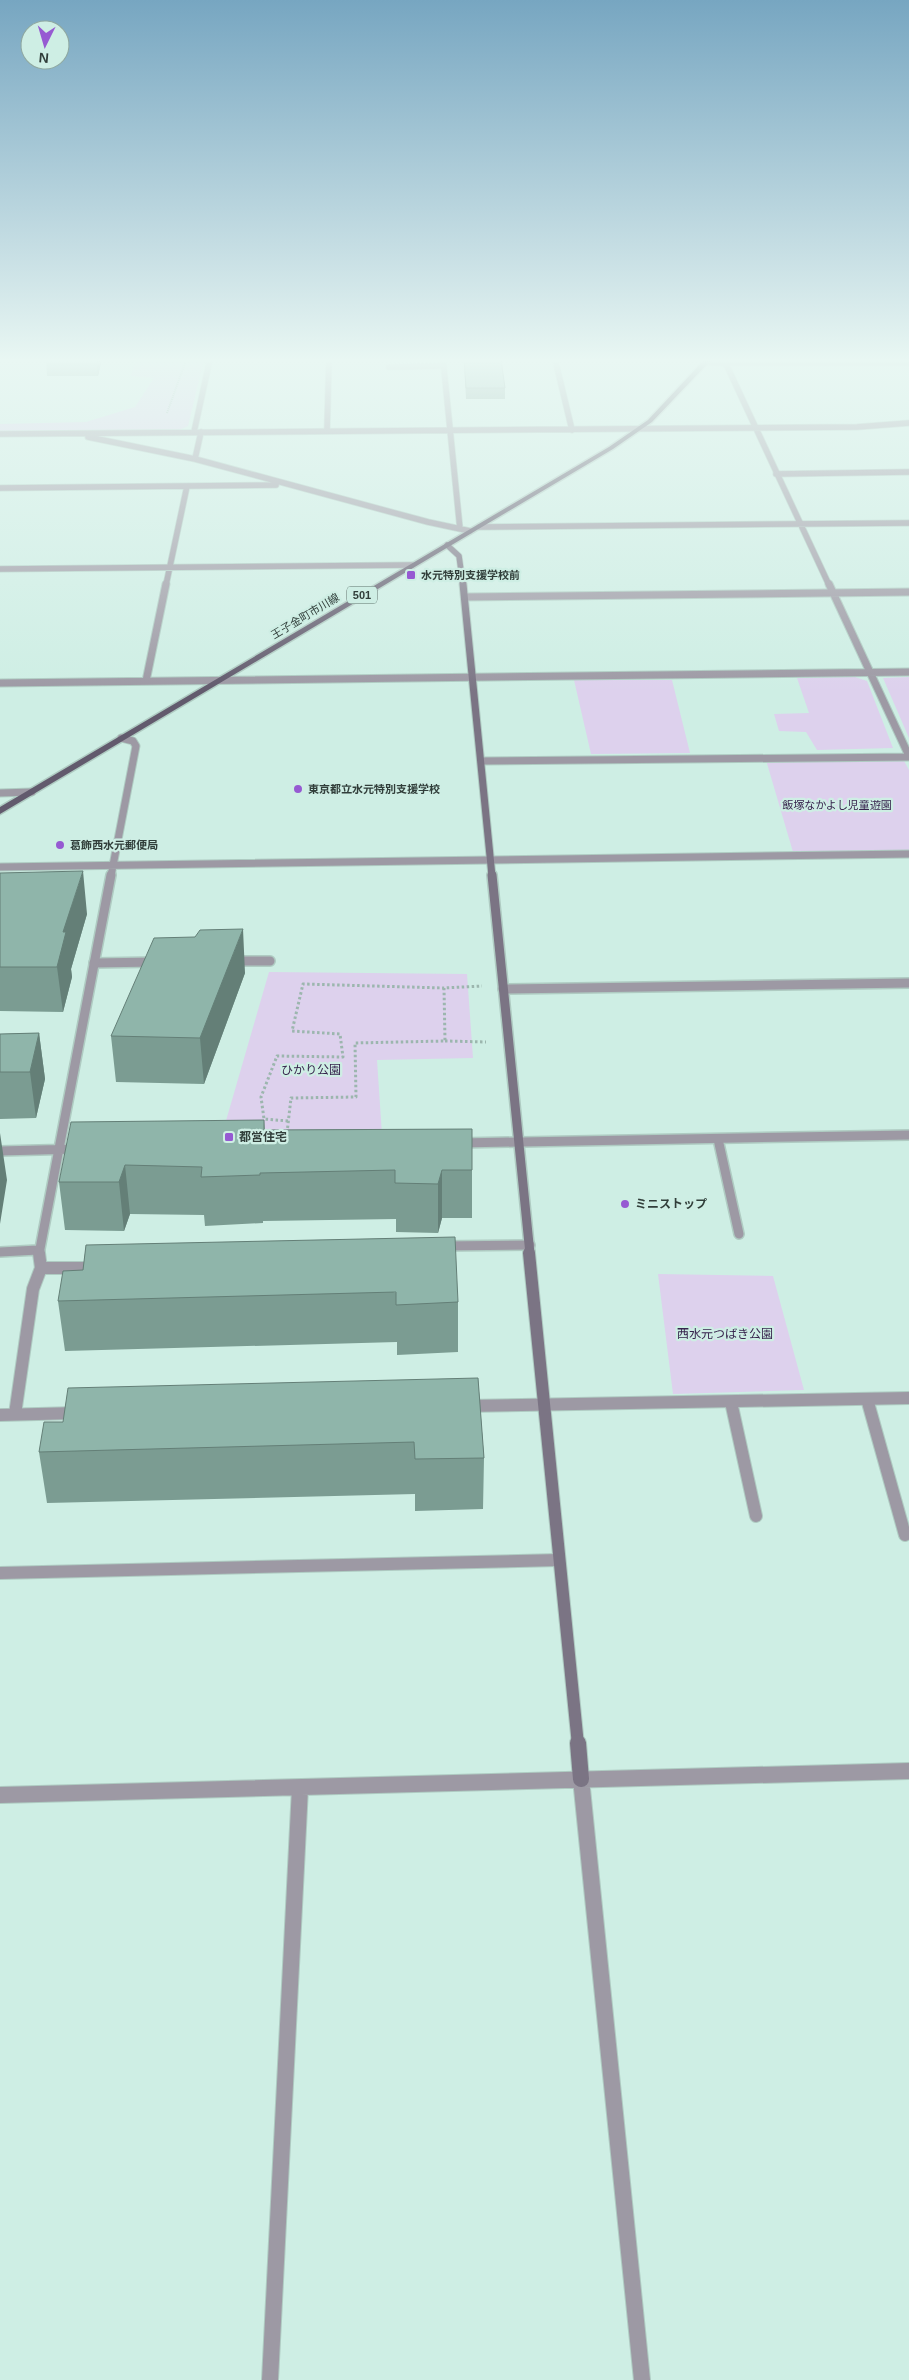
<svg xmlns="http://www.w3.org/2000/svg" width="909" height="2380" font-family="Helvetica,'Noto Sans JP',sans-serif">
<style>
.green{fill:#ddd1ed}
.lines{fill:none;stroke-linecap:round;stroke-linejoin:round}
.lane-far2-casing{stroke:#afcbc2;stroke-width:7}
.lane-far1-casing{stroke:#afcbc2;stroke-width:12}
.lane-casing{stroke:#afcbc2;stroke-width:14}
.street-far4-casing{stroke:#afcbc2;stroke-width:7}
.street-far3-casing{stroke:#afcbc2;stroke-width:9}
.street-far2-casing{stroke:#afcbc2;stroke-width:12}
.street-far1-casing{stroke:#afcbc2;stroke-width:14}
.street-casing{stroke:#afcbc2;stroke-width:18}
.secondary-far4-casing{stroke:#afcbc2;stroke-width:7}
.secondary-far3-casing{stroke:#afcbc2;stroke-width:9}
.secondary-far2-casing{stroke:#afcbc2;stroke-width:12}
.secondary-far1-casing{stroke:#afcbc2;stroke-width:14}
.secondary-casing{stroke:#afcbc2;stroke-width:18}
.primary-casing{stroke:#afcbc2;stroke-width:3}
.path-far1{stroke:#9cb6ae;stroke-width:2;stroke-dasharray:1 1;stroke-linecap:butt}
.path{stroke:#9cb6ae;stroke-width:3;stroke-dasharray:2.5 2.5;stroke-linecap:butt}
.lane-far2{stroke:#9d99a4;stroke-width:5.5}
.lane-far1{stroke:#9d99a4;stroke-width:9}
.lane{stroke:#9d99a4;stroke-width:12}
.street-far4{stroke:#9d99a4;stroke-width:5.5}
.street-far3{stroke:#9d99a4;stroke-width:7}
.street-far2{stroke:#9d99a4;stroke-width:9}
.street-far1{stroke:#9d99a4;stroke-width:12}
.street{stroke:#9d99a4;stroke-width:16}
.secondary-far4{stroke:#7b7484;stroke-width:5.5}
.secondary-far3{stroke:#7b7484;stroke-width:7}
.secondary-far2{stroke:#7b7484;stroke-width:9}
.secondary-far1{stroke:#7b7484;stroke-width:12}
.secondary{stroke:#7b7484;stroke-width:16}
.primary{fill:#625a6d;fill-rule:evenodd}
.wall{fill:#7b9c92}
.shaded-wall{fill:#647f77}
.building{fill:#8fb5aa;stroke:#647f77}
.poi-dot{fill:#965ad2;stroke:#ceeee4;stroke-width:2}
.labels{text-anchor:middle;stroke-width:4.5;stroke-linejoin:round;paint-order:stroke}
.far-poi-label{font-size:11px;font-weight:bold;fill:#313e3a;stroke:#ceeee4;text-anchor:start}
.shield{fill:#ceeee4;stroke:#60736d;stroke-width:1}
.shield-label{font-size:11px;font-weight:bold;fill:#313e3a}
.far-street-label{font-size:11px;fill:#313e3a;stroke:#ceeee4}
.far-park-label{font-size:11px;fill:#37244d;stroke:#ceeee4}
.park-label{font-size:12px;fill:#37244d;stroke:#ceeee4}
.poi-label{font-size:12px;font-weight:bold;fill:#313e3a;stroke:#ceeee4;text-anchor:start}
</style>
<rect width="100%" height="100%" fill="#ceeee4"/>
<!-- green -->
<path class="green" d="M136 359H204L188 426 179 430 0 432V424L86 422 135 407 154 378 131 376Z
M855 677 867 681 893 748 817 750 806 732 779 731 774 714 809 713 797 678Z
M909 677V738L883 678Z
M574 680H672L690 753 591 754Z
M903 759 909 770V850L793 852 766 760Z
M269 972 467 974 473 1058 377 1060 382 1135 221 1138Z
M658 1274 773 1276 804 1390 673 1394Z"/>
<g class="lines">
<!-- lane-far2 casing -->
<g class="lane-far2-casing">
<path id="lane-far2" d="M722 363H825
M389 367 443 366
M776 474 909 472"/>
</g>
<!-- lane-far1 casing -->
<g class="lane-far1-casing">
<path id="lane-far1" d="M233 961H270
M94 963 156 962
M718 1139 739 1234"/>
</g>
<!-- lane casing -->
<g class="lane-casing">
<path id="lane" d="M867 1399 905 1535
M731 1402 756 1516"/>
</g>
<!-- street-far4 casing -->
<g class="street-far4-casing">
<path id="street-far4" d="M443 359 460 529
M555 359 572 430
M819 359 825 363H909
M707 362 722 363 727 366 829 585
M327 431 329 359
M194 432 210 359
M0 434 857 427 909 423
M88 437 195 459 428 522 470 531
M195 459 201 432
M0 488 276 485
M479 527 909 523
M0 569 412 565
M166 585 187 486"/>
</g>
<!-- street-far3 casing -->
<g class="street-far3-casing">
<path id="street-far3" d="M829 584 909 756
M465 597 909 592
M146 681 166 584
M0 683 909 672
M482 761 909 757
M0 793 32 792
M0 867 909 854
M111 876 136 746 133 741 121 738"/>
</g>
<!-- street-far2 casing -->
<g class="street-far2-casing">
<path id="street-far2" d="M503 989 909 983
M460 1143 909 1135
M0 1151 78 1149
M442 1246 530 1245
M0 1252 38 1250
M39 1254 111 875"/>
</g>
<!-- street-far1 casing -->
<g class="street-far1-casing">
<path id="street-far1" d="M41 1268H95
M466 1406 909 1398
M15 1414 33 1289 41 1268 39 1253
M0 1415 76 1413
M0 1573 559 1560"/>
</g>
<!-- street casing -->
<g class="street-casing">
<path id="street" d="M581 1779 642 2380
M0 1795 909 1771
M270 2380 300 1788"/>
</g>
<!-- secondary-far4 casing -->
<g class="secondary-far4-casing">
<path id="secondary-far4" d="M447 545 459 556 463 585"/>
</g>
<!-- secondary-far3 casing -->
<g class="secondary-far3-casing">
<path id="secondary-far3" d="M463 584 492 876"/>
</g>
<!-- secondary-far2 casing -->
<g class="secondary-far2-casing">
<path id="secondary-far2" d="M492 875 530 1254"/>
</g>
<!-- secondary-far1 casing -->
<g class="secondary-far1-casing">
<path id="secondary-far1" d="M529 1253 578 1745"/>
</g>
<!-- secondary casing -->
<g class="secondary-casing">
<path id="secondary" d="M578 1743 581 1779"/>
</g>
<!-- primary casing -->
<g class="primary-casing">
<path id="primary" d="M705 359H712L652 422 613 449 0 814V807L609 447 648 420Z"/>
</g>
<!-- path-far1 -->
<path class="path-far1" d="M167 413 186 360"/>
<!-- path -->
<path class="path" d="M445 1041 486 1042
M288 1121 264 1119 261 1097 277 1056 343 1057 340 1034 292 1031 303 984 444 988
M287 1133 291 1098 356 1097 355 1043 445 1041 444 988 482 986"/>
<!-- lane-far2 -->
<use href="#lane-far2" class="lane-far2"/>
<!-- lane-far1 -->
<use href="#lane-far1" class="lane-far1"/>
<!-- lane -->
<use href="#lane" class="lane"/>
<!-- street-far4 -->
<use href="#street-far4" class="street-far4"/>
<!-- street-far3 -->
<use href="#street-far3" class="street-far3"/>
<!-- street-far2 -->
<use href="#street-far2" class="street-far2"/>
<!-- street-far1 -->
<use href="#street-far1" class="street-far1"/>
<!-- street -->
<use href="#street" class="street"/>
<!-- secondary-far4 -->
<use href="#secondary-far4" class="secondary-far4"/>
<!-- secondary-far3 -->
<use href="#secondary-far3" class="secondary-far3"/>
<!-- secondary-far2 -->
<use href="#secondary-far2" class="secondary-far2"/>
<!-- secondary-far1 -->
<use href="#secondary-far1" class="secondary-far1"/>
<!-- secondary -->
<use href="#secondary" class="secondary"/>
<!-- primary -->
<use href="#primary" class="primary"/>
</g>
<!-- wall -->
<path class="wall" d="M46 359H102L98 376H47Z
M464 359H501L505 388V399H466Z
M0 873 87 914 71 969 72 977 63 1012 0 1011Z
M195 937 245 973 204 1084 116 1082 111 1036Z
M39 1033 45 1079 36 1118 0 1119V1034Z
M264 1120 265 1130 472 1129V1218H442L438 1233 396 1232V1219L263 1221V1223L205 1226 204 1215 130 1214 124 1231 65 1230 59 1182Z
M86 1245 458 1302V1352L397 1355V1342L65 1351 58 1301 83 1270Z
M478 1378 484 1458 483 1509 415 1511V1494L47 1503 39 1452 63 1422Z"/>
<!-- shaded-wall -->
<path class="shaded-wall" d="M96 359H102L98 376Z
M83 871 87 914 71 969 72 977 63 1012 57 967 63 932Z
M243 929 245 973 204 1084 200 1038Z
M39 1033 45 1079 36 1118 30 1072Z
M0 1133 7 1180 0 1224Z
M125 1165 130 1214 124 1231 119 1182Z
M442 1170V1218L438 1233V1184Z"/>
<!-- building -->
<path class="building" d="M464 359H501L505 388H466Z
M83 871 63 932H66L57 967H0V873Z
M243 929 200 1038 111 1036 154 938 195 937 200 930Z
M39 1033 30 1072H0V1034Z
M264 1120V1130L472 1129V1170H442L438 1184 395 1183V1170L260 1173V1175L201 1177 202 1167 125 1165 119 1182H59L71 1122Z
M455 1237 458 1302 396 1305V1292L58 1301 63 1271 83 1270 86 1245Z
M478 1378 484 1458 415 1459 414 1442 39 1452 44 1422H63L68 1388Z"/>
<!-- sky -->
<linearGradient id="sky" x2="0" y2="1"><stop stop-color="#77a6c1"/><stop offset="0.52" stop-color="#e9f7f3"/><stop offset="1" stop-color="#e9f7f3" stop-opacity="0"/></linearGradient>
<rect width="909" height="693" fill="url(#sky)"/>
<!-- markers -->
<g class="poi-dot">
<rect x="406" y="570" width="10" height="10" rx="2.5"/>
<circle cx="298" cy="789" r="5"/>
<circle cx="60" cy="845" r="5"/>
<rect x="224" y="1132" width="10" height="10" rx="2.5"/>
<circle cx="625" cy="1204" r="5"/>
</g>
<g class="labels">
<!-- far-poi labels -->
<g class="far-poi-label">
<text x="421" y="579">水元特別支援学校前</text>
<text x="308" y="793">東京都立水元特別支援学校</text>
<text x="70" y="849">葛飾西水元郵便局</text>
</g>
<!-- shield labels -->
<rect class="shield" x="347" y="586.5" width="30" height="17" rx="4"/>
<g class="shield-label">
<text x="362" y="599">501</text>
</g>
<!-- far-street labels -->
<g class="far-street-label">
<text transform="translate(305 616) rotate(-31)" y="4">王子金町市川線</text>
</g>
<!-- far-park labels -->
<g class="far-park-label">
<text x="837" y="809">飯塚なかよし児童遊園</text>
</g>
<!-- park labels -->
<g class="park-label">
<text x="311" y="1074">ひかり公園</text>
<text x="725" y="1338">西水元つばき公園</text>
</g>
<!-- poi labels -->
<g class="poi-label">
<text x="239" y="1141">都営住宅</text>
<text x="635" y="1208">ミニストップ</text>
</g>
</g>
<!-- north arrow -->
<g transform="translate(45 45) rotate(185)"><circle r="24" fill="#ceeee4" stroke="#8fa8a0"/>
<path d="M0-4L9 19L0 12L-9 19Z" fill="#965ad2"/>
<text y="-8" font-size="14" font-weight="bold" text-anchor="middle" fill="#313e3a">N</text>
</g>
</svg>
